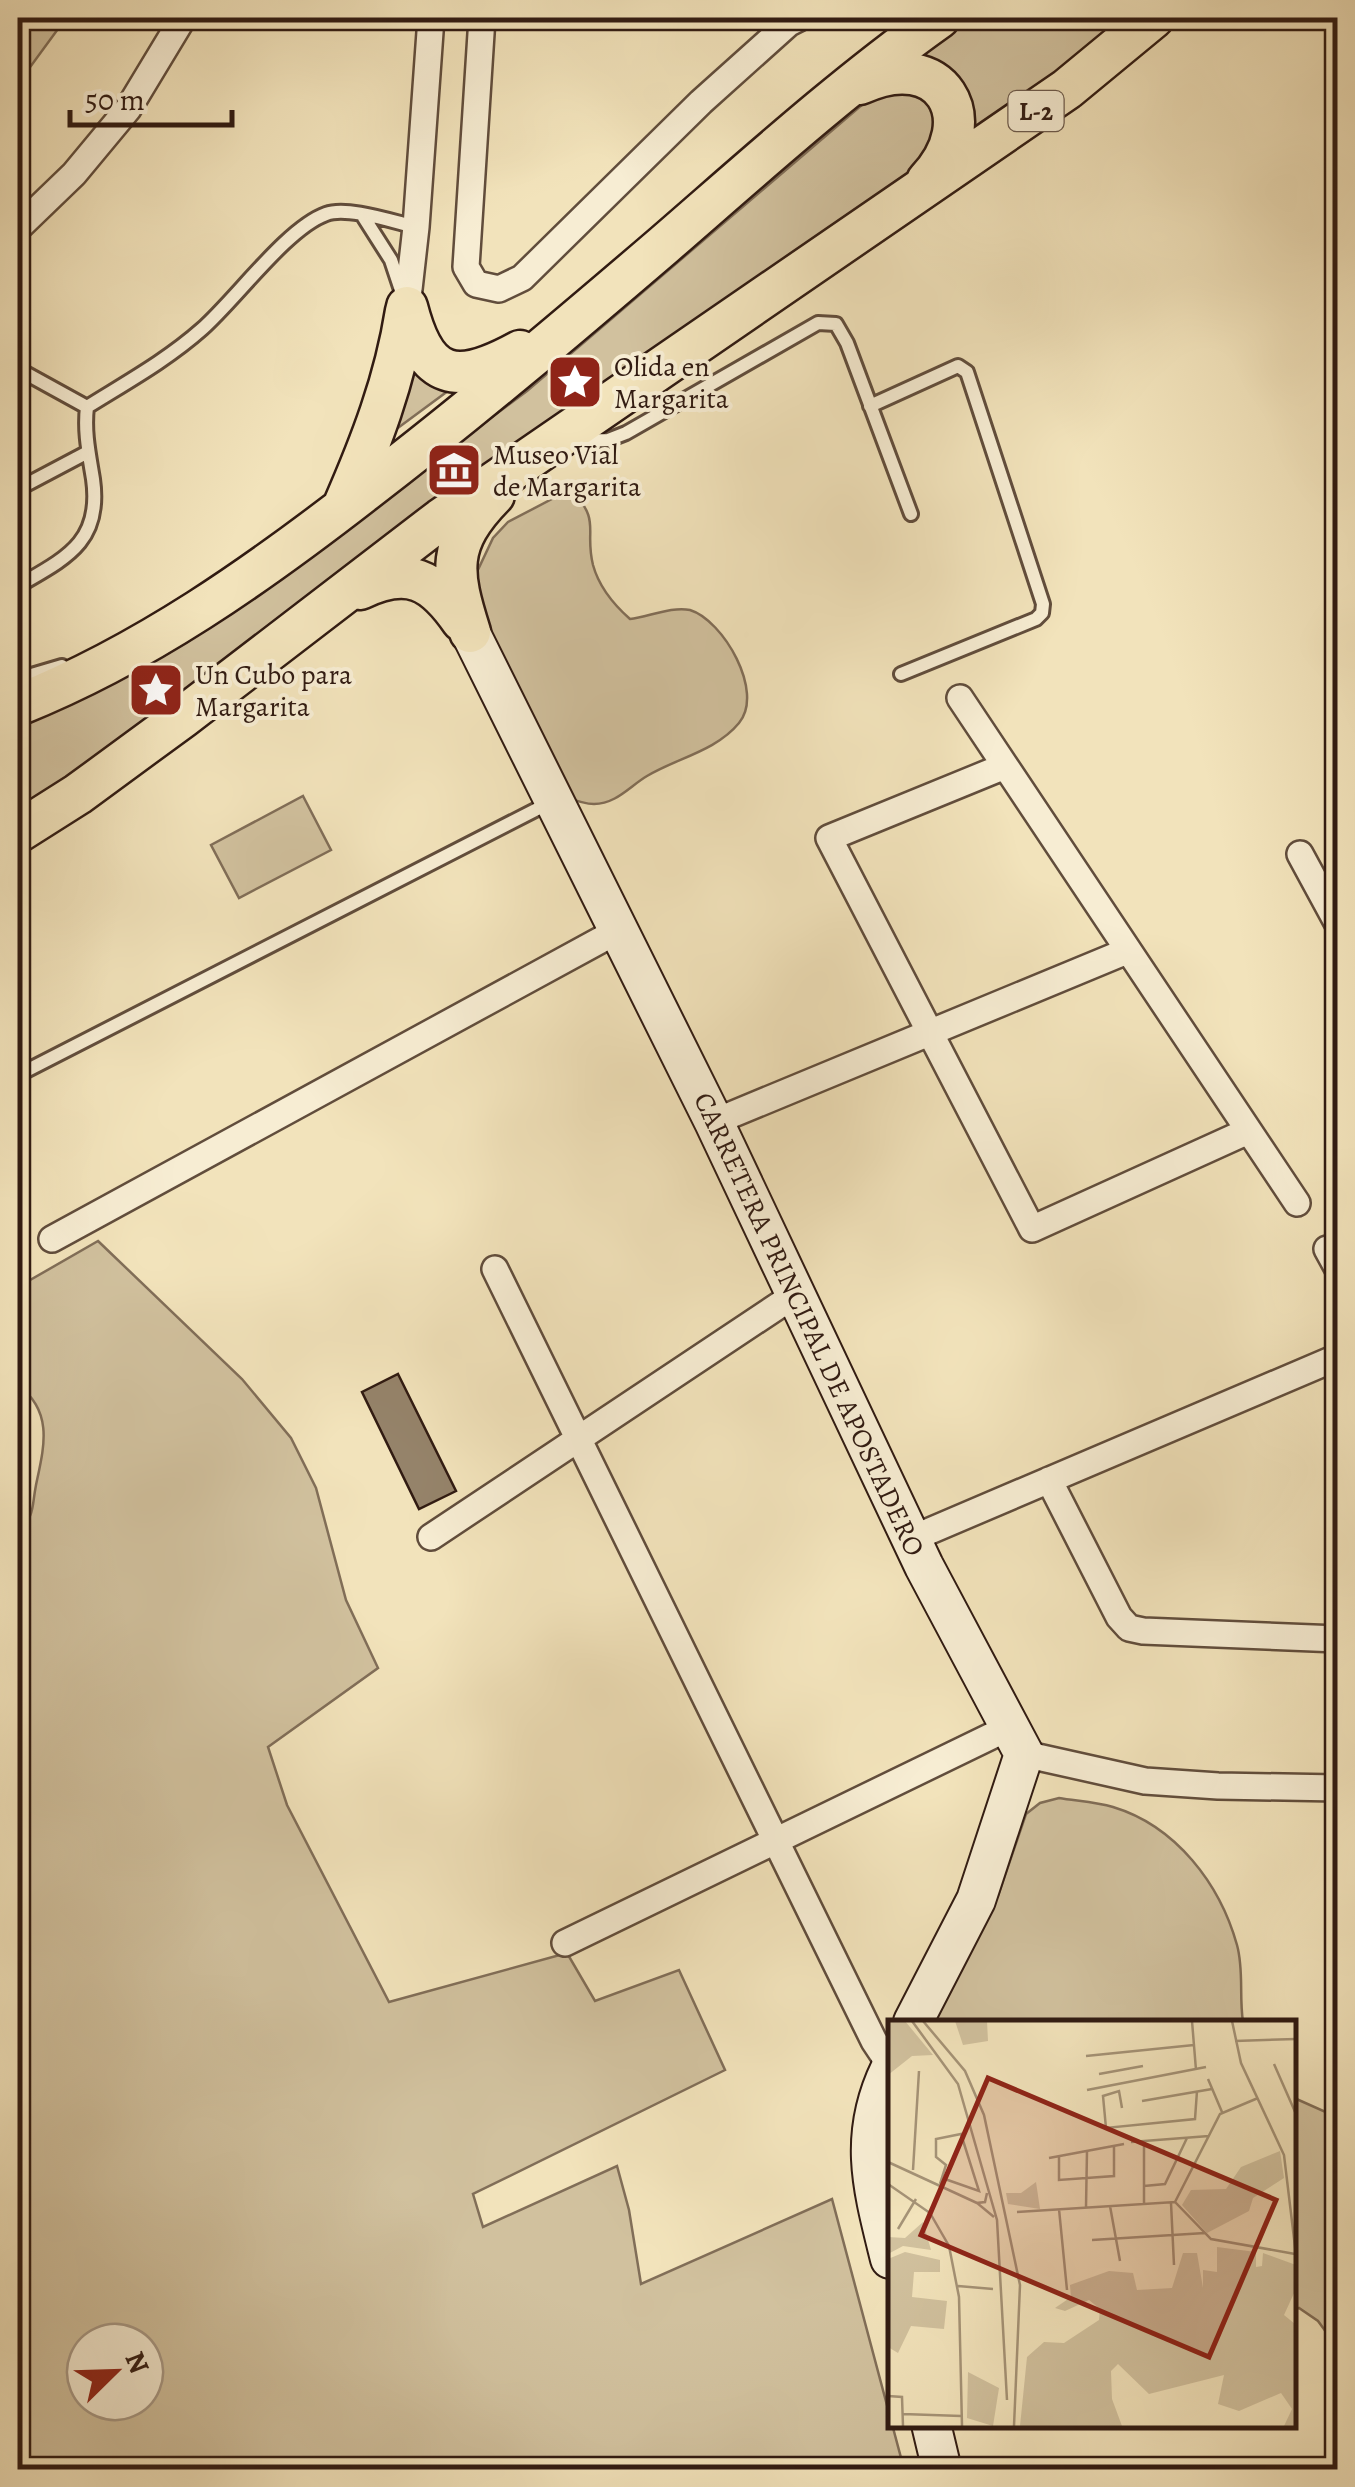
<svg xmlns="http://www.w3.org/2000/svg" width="1355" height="2487" font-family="Alegreya,serif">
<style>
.green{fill:#d1c19e;stroke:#816e58;stroke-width:2.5;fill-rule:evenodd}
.building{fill:#95836a;stroke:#311b12;stroke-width:2.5}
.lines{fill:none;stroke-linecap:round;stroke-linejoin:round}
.lane-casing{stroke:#614d3c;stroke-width:18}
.street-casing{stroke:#614d3c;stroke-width:30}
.secondary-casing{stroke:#311b12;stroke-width:42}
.primary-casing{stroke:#311b12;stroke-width:45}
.lane{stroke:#f7edd3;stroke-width:12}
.street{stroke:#f7edd3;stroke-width:25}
.secondary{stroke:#f7edd3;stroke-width:38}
.primary{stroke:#f2e3bb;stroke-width:40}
.labels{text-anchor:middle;stroke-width:8;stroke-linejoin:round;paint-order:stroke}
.shield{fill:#f7edd3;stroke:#6c5a4c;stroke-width:2.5}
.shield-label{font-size:25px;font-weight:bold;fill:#311b12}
.poi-label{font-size:28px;fill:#311b12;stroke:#f7edd3;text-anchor:start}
.street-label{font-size:28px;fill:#311b12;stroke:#f7edd3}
.inset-road{fill:none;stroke:#a59377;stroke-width:2.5}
.view{fill:#8f2418;fill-opacity:0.15;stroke:#8f2418;stroke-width:5}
.inset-edge{fill:none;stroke:#311b12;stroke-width:5}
</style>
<rect width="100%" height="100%" fill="#f2e3bb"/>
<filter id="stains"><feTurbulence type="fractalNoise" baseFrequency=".002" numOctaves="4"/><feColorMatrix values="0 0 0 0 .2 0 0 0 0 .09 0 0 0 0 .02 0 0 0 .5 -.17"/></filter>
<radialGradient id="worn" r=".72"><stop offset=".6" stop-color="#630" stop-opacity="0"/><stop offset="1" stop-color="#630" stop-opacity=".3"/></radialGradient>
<!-- green -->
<path class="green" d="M18 18H66L28 70 18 79Z
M958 18H1137L977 144 901 54Z
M910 86 943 120 922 163 661 347 248 652 18 812V723L378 502 527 391 870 98Z
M404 363 456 385 387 436Z
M571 489C602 523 584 528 593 565 599 587 613 604 630 619 648 617 672 606 690 610 723 620 765 692 739 723 716 751 677 758 647 776 630 786 616 804 594 804 582 804 569 798 558 794L483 630 476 574 493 538 508 522Z
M303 796 331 850 239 898 211 845Z
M98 1241 242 1379 291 1438 316 1488 346 1600 378 1668 268 1747 287 1805 389 2002 567 1953 595 2001 679 1970 725 2070 473 2194 483 2227 617 2166 629 2210 641 2284 832 2199 904 2469H18V1534C36 1511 31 1511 36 1485 44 1447 54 1412 18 1385V1287ZM85 2342H145V2402H85Z
M1059 1798C1077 1801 1096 1802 1113 1807 1176 1826 1220 1884 1237 1945 1244 1970 1239 1996 1243 2022H925L998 1896 1026 1814 1040 1803Z
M1292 2097 1337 2117V2347L1318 2321 1299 2308 1293 2311Z"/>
<!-- building -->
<path class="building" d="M398 1374 456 1491 419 1509 362 1392Z"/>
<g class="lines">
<!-- lane casing -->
<g class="lane-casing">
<path id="lane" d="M363 216 391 260 402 293
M18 369 87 407C127 382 167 360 202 329 236 299 287 228 326 214 347 206 394 222 416 227
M870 406 958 366 967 372 1043 604 1042 613 1036 619 901 674
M574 441 608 440 626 433 818 323 836 324 847 343 911 514
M18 489 88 452
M18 586C66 558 102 542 93 479 89 454 84 432 87 407
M18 679 62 666
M18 1075 549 803"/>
</g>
<!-- street casing -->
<g class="street-casing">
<path id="street" d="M482 18 466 267 476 284 499 289 522 278 701 102 789 23 799 18
M18 228 74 174 128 109 183 18
M407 307 416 227 431 18
M960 698 1297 1203
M1005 766 829 838 1032 1229 1248 1131
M1300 854 1338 924
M714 1122 1127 951
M52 1239 619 930
M1327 1249 1338 1269
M495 1269 874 2041 890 2065
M1049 1480 1119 1617 1129 1628 1143 1631 1338 1639
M431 1537 796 1294
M911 1539 1338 1357
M1024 1754 1145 1781 1218 1786 1338 1788
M565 1943 1010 1727"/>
</g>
<!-- secondary casing -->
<g class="secondary-casing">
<path id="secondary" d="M470 632 714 1122 924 1566 1024 1754 976 1900 913 2022
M890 2069C857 2137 873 2190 890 2259
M931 2424 942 2470"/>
</g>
<!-- primary casing -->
<g class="primary-casing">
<path id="primary" d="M860 84C941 46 986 118 927 181
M407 307C426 381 456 386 520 351
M343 507C371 443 395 381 406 311
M360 589C408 566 433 579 462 621
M470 632C451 572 446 544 494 495
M18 705C145 654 257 575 365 491 468 412 566 329 664 245 754 167 842 87 939 18
M18 832 78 794 183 717 441 519 1067 89 1153 18"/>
</g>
<!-- lane -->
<use href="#lane" class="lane"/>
<!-- street -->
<use href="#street" class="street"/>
<!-- secondary -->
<use href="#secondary" class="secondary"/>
<!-- primary -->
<use href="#primary" class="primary"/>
</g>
<!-- icons -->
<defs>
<g id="sight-square" transform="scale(2.875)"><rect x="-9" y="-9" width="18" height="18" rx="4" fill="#8f2418" stroke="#f7edd3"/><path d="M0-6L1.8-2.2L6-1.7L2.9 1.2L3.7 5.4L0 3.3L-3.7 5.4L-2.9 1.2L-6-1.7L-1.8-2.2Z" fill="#fff"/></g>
<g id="museum-square" transform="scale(2.875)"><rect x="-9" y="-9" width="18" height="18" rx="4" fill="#8f2418" stroke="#f7edd3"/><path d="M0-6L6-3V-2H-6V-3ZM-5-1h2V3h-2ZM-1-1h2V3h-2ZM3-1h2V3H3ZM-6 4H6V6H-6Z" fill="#fff"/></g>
</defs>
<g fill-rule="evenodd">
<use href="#sight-square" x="575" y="382"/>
<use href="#museum-square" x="454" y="470"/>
<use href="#sight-square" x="156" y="690"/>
</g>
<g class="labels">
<!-- shield labels -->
<rect class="shield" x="1008.5" y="91" width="55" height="40" rx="8"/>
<g class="shield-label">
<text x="1036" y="120">L-2</text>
</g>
<!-- poi labels -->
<g class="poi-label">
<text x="614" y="376">Olida en<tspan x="614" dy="32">Margarita</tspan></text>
<text x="493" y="464">Museo Vial<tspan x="493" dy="32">de Margarita</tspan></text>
<text x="195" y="684">Un Cubo para<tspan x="195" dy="32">Margarita</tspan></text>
</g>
<!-- street labels -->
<g class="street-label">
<text transform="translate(810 1324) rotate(65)" y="10">CARRETERA PRINCIPAL DE APOSTADERO</text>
</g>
</g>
<!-- overview -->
<g transform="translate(888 2020)">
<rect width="408" height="408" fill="#f2e3bb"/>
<path d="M0 1H17L45 35 24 36 0 55ZM67 1H99L100 21 75 25ZM392 131 396 158 365 178 361 191 319 213 294 185 303 170 338 169 353 147ZM148 162 152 189 120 184 118 173H133ZM35 202 43 230 15 226 0 234V217L17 218ZM329 227 368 232V247L374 246 375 233 408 245 407 271 396 295 407 304V406H396L404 389 393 373 351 391 330 384 336 355 261 374 230 344 223 351 224 379 234 406H132L139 337 156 322 176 323 211 300 212 289 201 280 177 291 167 288 183 277 182 265 221 251 245 253 249 270 284 268 295 233H309L315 268V250L329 252ZM17 232 52 240V252H26L24 277 59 281 56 309 23 306 10 333 0 327V239ZM80 352 111 368 105 406 79 398Z" fill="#d1c19e"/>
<path class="inset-road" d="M24 1 70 64 109 200 119 380M35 1 77 51 96 95 132 265 126 406M304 1 308 50M344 1 353 43 396 135 408 235M347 21 408 19M198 36 306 25M386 44 408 94M211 54 255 46M320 59 334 92M199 70 318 47M254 81 324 69M234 88 231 71 215 76 218 108 307 99 309 71M256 121V185M243 122 321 116M171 136V160L226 156V126M161 138 236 124M0 142 89 183M25 150 31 51M0 164 42 193 61 226 71 277 74 406M52 164 58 145 48 137V119L73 114 91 171 54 158M256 166 277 164 299 118M99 173 97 182 89 183 106 197M287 182 332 94 370 78M283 183 286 245M222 186 232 241M198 187 199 131M171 189 179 270M129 192 287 182 323 219 407 234M10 209 28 179M204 220 317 213M70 266 105 269M0 376 14 377 15 406M15 394 73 396"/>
<path class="view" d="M100 58 388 180 321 337 33 215Z"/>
<rect width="408" height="408" class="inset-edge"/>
</g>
<!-- margin -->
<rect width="1355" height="2487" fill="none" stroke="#f2e3bb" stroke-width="60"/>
<rect x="20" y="20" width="1315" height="2447" fill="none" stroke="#311b12" stroke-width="5"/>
<rect x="30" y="30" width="1295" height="2427" fill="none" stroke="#311b12" stroke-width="2.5"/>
<!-- north arrow -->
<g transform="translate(115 2372) rotate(67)"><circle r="48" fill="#f7edd3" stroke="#a89986" stroke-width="2.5"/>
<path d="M0-8L18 38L0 25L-18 38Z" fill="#8f2418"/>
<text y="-15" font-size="28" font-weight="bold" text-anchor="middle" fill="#311b12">N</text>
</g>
<!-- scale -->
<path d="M70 110v15h162v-15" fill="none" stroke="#311b12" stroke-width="5"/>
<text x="85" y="110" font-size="30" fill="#311b12" stroke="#f7edd3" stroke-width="8" paint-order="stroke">50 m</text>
<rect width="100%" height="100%" filter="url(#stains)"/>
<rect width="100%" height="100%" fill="url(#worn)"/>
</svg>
